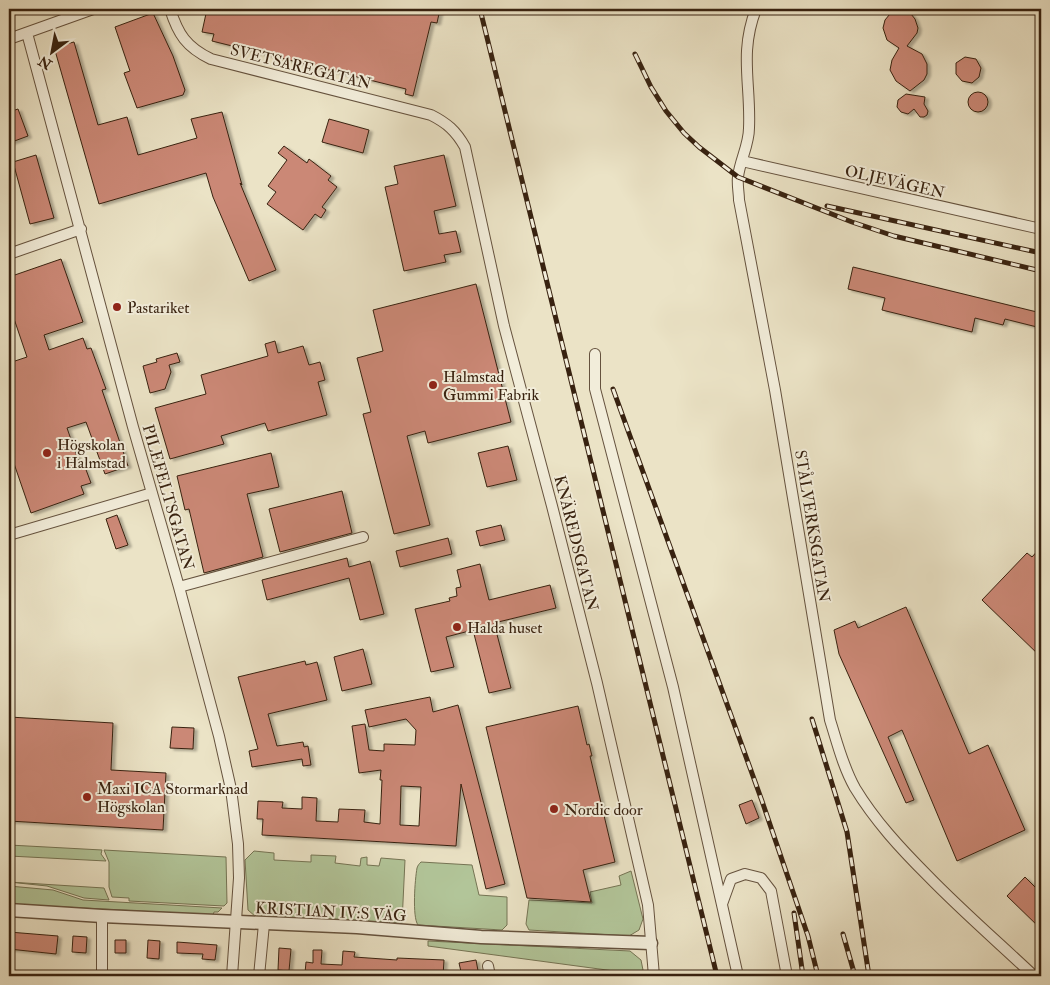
<svg xmlns="http://www.w3.org/2000/svg" width="1050" height="985" font-family="'IM FELL Double Pica',serif">
<style>
.green{fill:#b2c599;stroke:#757454}
.building{fill:#cb8876;stroke:#382210;fill-rule:evenodd;filter:url(#shadow)}
.lines{fill:none;stroke-linecap:round;stroke-linejoin:round}
.minor-casing{stroke:#65523e;stroke-width:12}
.tertiary-casing{stroke:#65523e;stroke-width:15}
.minor{stroke:#f2edda;stroke-width:10}
.tertiary{stroke:#f2edda;stroke-width:12}
.rail-casing{stroke:#382210;stroke-width:5}
.rail{stroke:#f2edda;stroke-width:3;stroke-dasharray:9;stroke-linecap:butt}
.poi-dot{fill:#8f2418;stroke:#f2edda;stroke-width:2}
.labels{text-anchor:middle;stroke-width:4;stroke-linejoin:round;paint-order:stroke}
.street-label{font-size:16px;fill:#382210;stroke:#f2edda}
.poi-label{font-size:16px;fill:#382210;stroke:#f2edda;text-anchor:start}
</style>
<defs>
<filter id="shadow"><feDropShadow dx="3.5" dy="2" stdDeviation="1" flood-color="#0004"/></filter>
</defs>
<rect width="100%" height="100%" fill="#ebe3c6"/>
<filter id="stains"><feTurbulence type="fractalNoise" baseFrequency=".004" numOctaves="4"/><feColorMatrix values="0 0 0 0 .2 0 0 0 0 .09 0 0 0 0 .02 0 0 0 .5 -.17"/></filter>
<radialGradient id="worn" r=".72"><stop offset=".6" stop-color="#630" stop-opacity="0"/><stop offset="1" stop-color="#630" stop-opacity=".3"/></radialGradient>
<!-- green -->
<path class="green" d="M9 845 102 850 101 854 106 861 9 856Z
M104 850 226 857 227 903 224 906 129 901V898L112 897 109 887V862Z
M254 851 274 853V860L311 862V855L336 856 335 863 360 866 361 858 367 857V865L379 866 381 858 405 860 402 923 256 917 248 910 245 860Z
M421 862 472 865 479 895 507 897V925L502 930 418 925C412 917 415 879 417 868 418 865 419 864 421 862Z
M631 871 643 919 639 930 629 936 529 930 526 924 529 900 592 903 590 892 621 885 619 876Z
M9 882 104 888 109 900 84 898 47 886Z
M9 886 53 890 83 900 222 908 218 912H214L213 915 9 904Z
M428 941 630 951 641 960 644 975 428 946Z"/>
<!-- building -->
<path class="building" d="M207 9H440L437 23 431 22 413 96 405 94 406 89 212 41 214 34 202 32Z
M894 9H898L911 14 915 19 918 28 917 33 907 46 922 54 927 64V74L924 80 910 91 896 81 890 70 892 60 899 48 887 40 883 28 885 20Z
M153 13 173 56 185 90 183 95 137 108 124 73 130 71 115 27Z
M74 42 98 125 127 117 138 155 197 138 191 119 222 112 242 185 240 183 276 270 249 281 213 197 206 173 99 204 54 47Z
M965 57 976 59 981 68 979 77 972 83 962 81 956 74V63Z
M968 102a10 10 0 1 1 20 0a10 10 0 1 1-20 0Z
M906 94 925 97 924 104 928 111 927 115 924 117H920L914 109 908 114 901 112 897 107 898 100Z
M18 109 28 136 9 143V112Z
M329 119 369 130 363 153 322 142Z
M284 146 307 163 309 159 331 176 328 180 337 187 322 207 326 210 321 218 315 214 303 230 267 204 276 192 268 186 287 160 278 153Z
M36 155 54 218 30 224 13 162Z
M444 155 456 206 434 211 439 234 456 231 461 252 444 255 446 262 404 271 385 187 398 184 394 166Z
M61 259 83 322 44 335 49 350 83 338 87 349 91 348 106 389 102 390 128 466 105 474 86 422 67 428 81 468 85 467 91 483 81 486 84 494 31 513 9 449V363L27 357 9 304V277Z
M853 267 1041 313V328L1005 319 1003 325 975 318 972 332 882 310 885 298 848 289Z
M476 284 511 422 428 443 425 431 407 436 430 525 394 534 363 414 371 412 357 358 383 351 373 310Z
M275 341 278 353 303 346 309 365 320 362 325 380 318 382 327 415 268 431 265 423 221 436 224 444 170 459 155 408 206 394 201 375 268 356 265 344Z
M177 353 180 362 169 365 171 372 165 389 150 393 143 366 157 362 156 359Z
M508 446 517 480 487 487 478 453Z
M271 453 279 487 247 494 263 557 204 573 189 509 185 510 177 476Z
M342 491 352 533 280 552 269 509Z
M117 515 128 545 116 549 106 519Z
M501 525 505 540 480 546 476 531Z
M448 538 452 554 400 567 396 551Z
M1041 547V657L982 600 1027 553 1032 557Z
M347 558 349 567 370 561 384 614 360 620 349 578 267 600 262 580Z
M480 564 489 600 550 585 556 608 494 623 511 688 489 693 473 630 446 637 454 667 431 672 415 609 450 601 449 598 457 596 456 588 461 587 457 570Z
M906 607 969 754 988 745 1025 830 957 861 902 730 888 737 914 800 906 803 839 654 834 630 855 621 858 628Z
M363 649 372 684 342 691 334 657Z
M305 661 306 665 317 662 327 700 268 714 277 746 303 742 304 747 308 746 311 765 303 766 302 759 252 767 249 751 258 749 238 677Z
M430 697 433 712 458 705 505 884 486 889 461 784 456 846 262 835 263 819H257L258 801 283 802 282 808 302 809V797L317 798 316 821 338 822 339 809 365 810 364 822 380 824 382 780H380L381 770 359 773 352 726 365 724 369 750 384 751V744L415 745 416 730 406 719 369 727 365 710ZM401 786 421 787 419 826 400 825Z
M578 706 587 745 589 744 592 756H590L615 862 583 870 591 902 527 898 486 727Z
M9 717 113 723 111 770 166 773 163 830 9 821Z
M172 727 194 728 193 749 170 748Z
M752 800 759 818 746 824 739 805Z
M1025 877 1041 893V929L1007 896Z
M9 932 58 936 56 954 9 949Z
M73 936 87 937 86 953 72 952Z
M115 940H126V953H115Z
M148 940 160 941 159 959 147 958Z
M177 942 217 945 215 960 202 959 203 954 177 953Z
M279 948 291 949 289 971 278 970Z
M313 950H322L321 964 342 965 343 951 355 952 354 957 397 960V958L444 960 443 976H335L305 973 306 962 313 963Z
M476 960 479 976H462L459 963Z"/>
<g class="lines">
<!-- minor casing -->
<g class="minor-casing">
<path id="minor" d="M170 9C178 34 186 47 211 59L431 115C447 123 456 131 465 147L504 326 552 506 597 683 648 905 654 976
M756 9C739 53 751 84 749 128 749 145 740 160 738 177 737 185 739 193 739 200L775 390 830 720C837 742 843 767 855 788 875 821 901 849 928 876 962 911 999 943 1034 976
M27 33 133 427 179 587 219 736 231 789 238 844 239 878 232 976
M9 39 93 9
M742 161 1041 229
M9 254 81 229
M595 354V389L673 687 738 976
M9 535 152 493
M179 587 363 537
M722 904 731 879 745 874 761 878 771 891 787 976
M102 916V976
M488 966 490 976
M259 976 264 924"/>
</g>
<!-- tertiary casing -->
<g class="tertiary-casing">
<path id="tertiary" d="M9 910 102 916 357 927 481 937 651 943"/>
</g>
<!-- minor -->
<use href="#minor" class="minor"/>
<!-- tertiary -->
<use href="#tertiary" class="tertiary"/>
<!-- rail casing -->
<g class="rail-casing">
<path id="rail" d="M480 9 717 976
M635 54 651 87 666 111 684 133 699 147 738 177 852 222 894 236 1041 271
M827 206 1041 253
M613 389 762 801 808 936 818 976
M812 719 847 832 869 976
M794 913 803 976
M843 934 855 976"/>
</g>
<!-- rail -->
<use href="#rail" class="rail"/>
</g>
<!-- markers -->
<g class="poi-dot">
<circle cx="117" cy="307" r="5"/>
<circle cx="433" cy="385" r="5"/>
<circle cx="47" cy="453" r="5"/>
<circle cx="457" cy="627" r="5"/>
<circle cx="87" cy="797" r="5"/>
<circle cx="554" cy="809" r="5"/>
</g>
<g class="labels">
<!-- street labels -->
<g class="street-label">
<text transform="translate(301 66) rotate(14)" y="6">SVETSAREGATAN</text>
<text transform="translate(895 181) rotate(13)" y="6">OLJEVÄGEN</text>
<text transform="translate(169 497) rotate(74)" y="6">PILEFELTSGATAN</text>
<text transform="translate(813 526) rotate(81)" y="6">STÅLVERKSGATAN</text>
<text transform="translate(577 543) rotate(76)" y="6">KNÄREDSGATAN</text>
<text transform="translate(331 911) rotate(3)" y="6">KRISTIAN IV:S VÄG</text>
</g>
<!-- poi labels -->
<g class="poi-label">
<text x="127" y="313">Pastariket</text>
<text x="443" y="382">Halmstad<tspan x="443" dy="18">Gummi Fabrik</tspan></text>
<text x="57" y="450">Högskolan<tspan x="57" dy="18">i Halmstad</tspan></text>
<text x="467" y="633">Halda huset</text>
<text x="97" y="794">Maxi ICA Stormarknad<tspan x="97" dy="18">Högskolan</tspan></text>
<text x="564" y="815">Nordic door</text>
</g>
</g>
<!-- margin -->
<rect width="1050" height="985" fill="none" stroke="#ebe3c6" stroke-width="30"/>
<rect x="10" y="10" width="1030" height="965" fill="none" stroke="#382210" stroke-width="2.5"/>
<rect x="15" y="15" width="1020" height="955" fill="none" stroke="#382210"/>
<!-- north arrow -->
<g transform="translate(52 52) rotate(212)" stroke="#f2edda" stroke-width="4" paint-order="stroke">
<path d="M0-4L9 19L0 12L-9 19Z" fill="#382210"/>
<text y="-8" font-size="14" font-weight="bold" text-anchor="middle" fill="#382210">N</text>
</g>
<rect width="100%" height="100%" filter="url(#stains)"/>
<rect width="100%" height="100%" fill="url(#worn)"/>
</svg>
